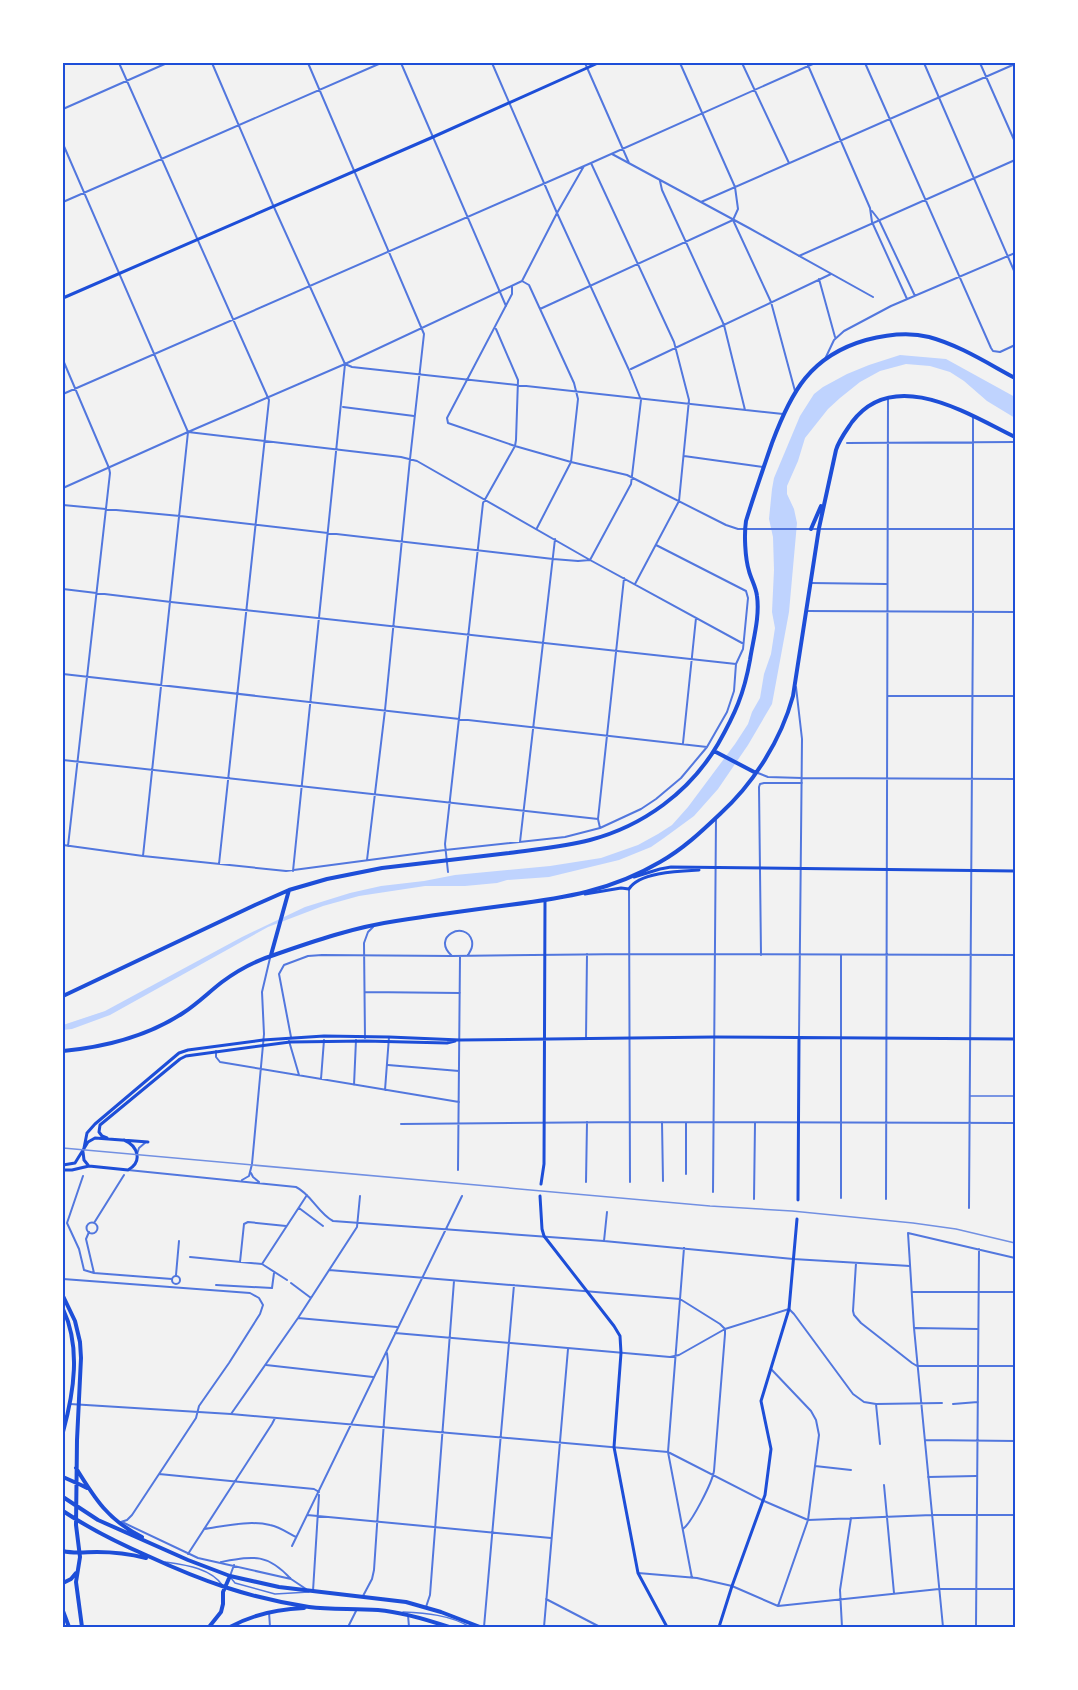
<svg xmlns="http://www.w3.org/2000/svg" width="1078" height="1690" font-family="Quicksand,sans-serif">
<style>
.water{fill:#bfd3fe}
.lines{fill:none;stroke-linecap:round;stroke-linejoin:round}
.service{stroke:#5277de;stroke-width:1.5}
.minor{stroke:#5277de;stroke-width:2}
.secondary{stroke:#1d4ed8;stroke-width:3}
.primary{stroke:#1d4ed8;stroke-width:4}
.rail{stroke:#7290e2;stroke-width:1.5}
.neatline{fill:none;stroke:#1d4ed8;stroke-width:2}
</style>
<rect width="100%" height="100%" fill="#f2f2f2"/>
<!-- water -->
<path class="water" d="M900 355 946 359 1015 397V418L987 401 964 381 950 372 930 366 906 364 880 371 860 382 840 398 828 409 805 438 798 461 787 486V494L794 509 797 523 789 612 772 704 748 745 718 789 694 816 664 838 651 847 619 860 549 877 507 880 497 883 465 886H425L359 896 323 906 268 927 110 1015 72 1029 63 1030V1025L105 1011 242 937 305 907 350 893 381 886 424 881 455 875 550 866 601 858 638 845 658 834 672 825 688 807 735 744 748 724 752 712 760 698 764 674 771 654 775 628 772 612 774 570 773 537 769 519 772 489 774 478 800 416 814 394 823 387 847 374 869 365Z"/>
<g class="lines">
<!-- service -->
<path class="service" d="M970 1096H1015
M165 1562C186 1565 211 1568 223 1586
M231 1578 235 1583 275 1594 309 1592
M403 1612C426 1613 450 1615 470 1627"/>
<!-- minor -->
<path class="minor" d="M119 63 269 400 219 864
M212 63 273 205 345 364 293 871
M308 63 424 334 410 459 385 710 367 860
M401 63 506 306
M492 63 557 213 629 370 641 400 631 484 590 560
M585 63 629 163
M680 63 735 187 738 209 733 220
M742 63 789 163
M807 63 870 208 872 222 907 299
M865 63 991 348 993 351 1000 352 1015 345
M924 63 1015 273
M980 63 1015 142
M63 109 167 63
M63 144 188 432 143 856
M612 154 749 228 873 297
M591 163 674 342 689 400 679 501 635 584
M660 181 662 190 724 325 745 410
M63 202 381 63
M701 202 1015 64
M872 211 879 220 915 296
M733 220 771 302 795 391
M799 256 1015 160
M819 279 835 337
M522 281 529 285 574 383 578 399 571 462 537 528
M522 281 557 213 584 166
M512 287V294L447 418 448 423 515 446 571 462 627 475 726 525 738 529H1015
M540 309 733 220
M825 359 834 340 844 331 891 306 1015 253
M63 360 109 468 110 473 68 846
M345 364 352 367 783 414
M631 369 831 274
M63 394 591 163 815 63
M343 407 414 416
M188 432 401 457 417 461 590 560 742 643
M847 443 1015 442
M684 456 763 467
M63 488 188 432 345 364 522 281
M63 505 180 516 553 559 578 561 590 560
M811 583 886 584
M63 589 171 602 736 664
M807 611 1015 612
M63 674 707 747
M796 687 802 739 799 1038
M888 696H1015
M683 743 696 618
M63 760 598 819
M758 773 768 777 802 778 1015 779
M600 828 598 819 624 578
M520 842 555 539
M63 845 143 856 286 871 445 850 565 837 600 828 641 809 656 799 681 778 707 747 727 712 734 691 736 664 743 649 748 598 746 591 656 545
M448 872 445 844 483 503 515 446 516 440 518 380 496 329
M629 889 630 1182
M761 955 759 787 760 784 764 783H802
M841 955V1198
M452 956C430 937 466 919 472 941 473 947 471 950 468 955
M365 992 460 993
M291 1037 279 974 284 965 308 956 322 955 452 956 630 954 1015 955
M365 1038 364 943 368 932 373 927
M586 1038 587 954
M289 1041 299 1075
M216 1051V1057L220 1062 459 1102
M388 1065 459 1071
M321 1079 324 1040
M354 1085 356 1040
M385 1090 389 1037
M662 1122 663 1181
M401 1124 629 1122 1015 1123
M137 1154 139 1148 146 1142
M128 1170 296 1187C311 1194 318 1213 333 1221L604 1241 793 1259 910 1266
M458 1170 460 957
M251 1173 253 1177 259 1182
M686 1174V1123
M83 1176 67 1223 79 1249 84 1270 94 1273
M242 1180 249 1176 252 1164 264 1034 262 992 270 958
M586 1182 587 1122
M713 1192 716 818
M754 1199 755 1123
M886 1199 888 398
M299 1208 323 1226
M969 1208 973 612V416
M86.5 1228a5.5 5.5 0 1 1 11 0a5.5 5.5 0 1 1-11 0Z
M94 1223 124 1175
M89 1232 86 1239 94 1273 172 1279
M604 1241 607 1212
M684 1248 668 1452 692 1578
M190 1257 262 1264 307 1195
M240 1262 244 1224 248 1222 286 1226
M856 1263 853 1311 854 1315 861 1323 912 1363 917 1366H1015
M262 1264 287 1280
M329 1270 680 1299 720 1324 725 1329V1334L714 1471C712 1483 692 1522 683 1529
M176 1275 179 1241
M172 1280a4 4 0 1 1 8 0a4 4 0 1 1-8 0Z
M63 1279 250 1293 259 1298 263 1305 260 1314 229 1363 199 1406 196 1418 132 1515 127 1520 121 1522
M291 1283 311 1298
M216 1285 272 1288 274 1273
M912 1292H1015
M298 1318 397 1327
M915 1328 978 1329
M395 1333 670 1357 679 1355 725 1329 789 1309 794 1314 853 1394 864 1402 876 1404 942 1403
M266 1365 373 1377
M771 1369 811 1411 816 1420 819 1435 808 1520 778 1606
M70 1404 231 1414 668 1452 764 1501 808 1520 932 1515H1015
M876 1404 880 1444
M953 1404 978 1402
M231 1414 298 1318 357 1227 360 1196
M925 1440 1015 1441
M815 1466 851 1470
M159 1474 314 1489 319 1492
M928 1477 976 1476
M884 1485 894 1593
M307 1515 551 1538
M122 1522 198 1558 291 1579 306 1589
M204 1529C225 1526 249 1520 270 1525 280 1527 288 1533 296 1537
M292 1546 462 1196
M188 1554 272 1424 275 1418
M221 1562C254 1556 267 1553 291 1579
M638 1573 697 1578 732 1586 778 1606 939 1589H1015
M230 1576 234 1565
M313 1591 319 1495
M363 1596 372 1579 374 1570 388 1362 387 1353
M546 1599 600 1627
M426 1607 430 1595 454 1281
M269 1612 270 1627
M408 1615 409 1627
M348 1627 357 1609
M484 1627 514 1285
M544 1627 568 1349
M842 1627 840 1590 851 1518
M943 1627 914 1328 908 1233 1015 1258
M976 1627 979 1249"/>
<!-- secondary -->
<path class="secondary" d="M63 298 433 137 598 63
M634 877 660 869 671 867 1015 871
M585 894 621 888 629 889C639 872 681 871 699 870
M107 1138 102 1136 99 1132 100 1125 180 1059 186 1056 290 1042 365 1041 447 1043 455 1041
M84 1148 87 1133 95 1124 179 1053 188 1050 263 1040 324 1036 389 1037 460 1040 714 1037 1015 1039
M83 1152 84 1160 88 1165
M63 1165 75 1163 88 1142 95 1138 148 1142
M63 1170H72L89 1166 128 1170C143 1162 138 1146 124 1140
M541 1184 544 1164 545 901
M540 1196 542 1229 544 1236 614 1326 620 1336 621 1353 614 1447 638 1573 667 1627
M798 1200 799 1038
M719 1627 732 1586 765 1495 771 1449 761 1401 789 1309 797 1219"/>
<!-- primary -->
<path class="primary" d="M811 529 821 506
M714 751 756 773
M271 955 289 890
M63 996 255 905 289 890 327 879 382 868C424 863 466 858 509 853 536 849 563 847 590 840 643 826 690 792 718 744 735 714 744 694 750 660 753 640 760 617 757 596 756 587 751 579 749 571 745 558 744 534 746 521 754 495 763 469 772 443 791 392 810 356 866 340 885 335 909 332 929 337 959 345 987 363 1015 378
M63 1051C105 1047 148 1036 183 1013 197 1004 209 992 222 982 238 970 255 961 274 955 314 941 355 927 396 921 434 915 471 910 509 905 564 898 611 891 660 862 683 849 701 832 720 814 754 783 781 740 793 696L819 528 836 450C839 440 846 431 852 422 894 366 968 414 1015 437
M63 1296 75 1321 80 1342 81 1358 77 1440 76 1525 80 1557 76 1582 82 1627
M63 1309C81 1347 74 1392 63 1432
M76 1468C95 1499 108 1520 142 1537
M63 1477 81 1485 87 1488
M63 1497 98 1520 188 1560 230 1576 279 1587 406 1602 441 1612 480 1627
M63 1511C90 1529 118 1543 148 1556 202 1581 249 1598 309 1607 331 1610 355 1608 378 1610 402 1612 425 1619 449 1627
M63 1551C74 1554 86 1552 97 1552 114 1552 130 1554 146 1558
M63 1583 71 1579 76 1573
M63 1611 69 1627
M209 1627 221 1612 223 1604V1592L230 1576
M230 1627C254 1614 277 1609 304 1608"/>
<!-- rail -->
<path class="rail" d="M63 1148 710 1206 792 1211 913 1223 956 1229 1015 1243"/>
</g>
<!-- border -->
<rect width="1078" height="1690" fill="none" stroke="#ffffff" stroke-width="129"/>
<rect x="64" y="64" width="950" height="1562" class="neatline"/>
</svg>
